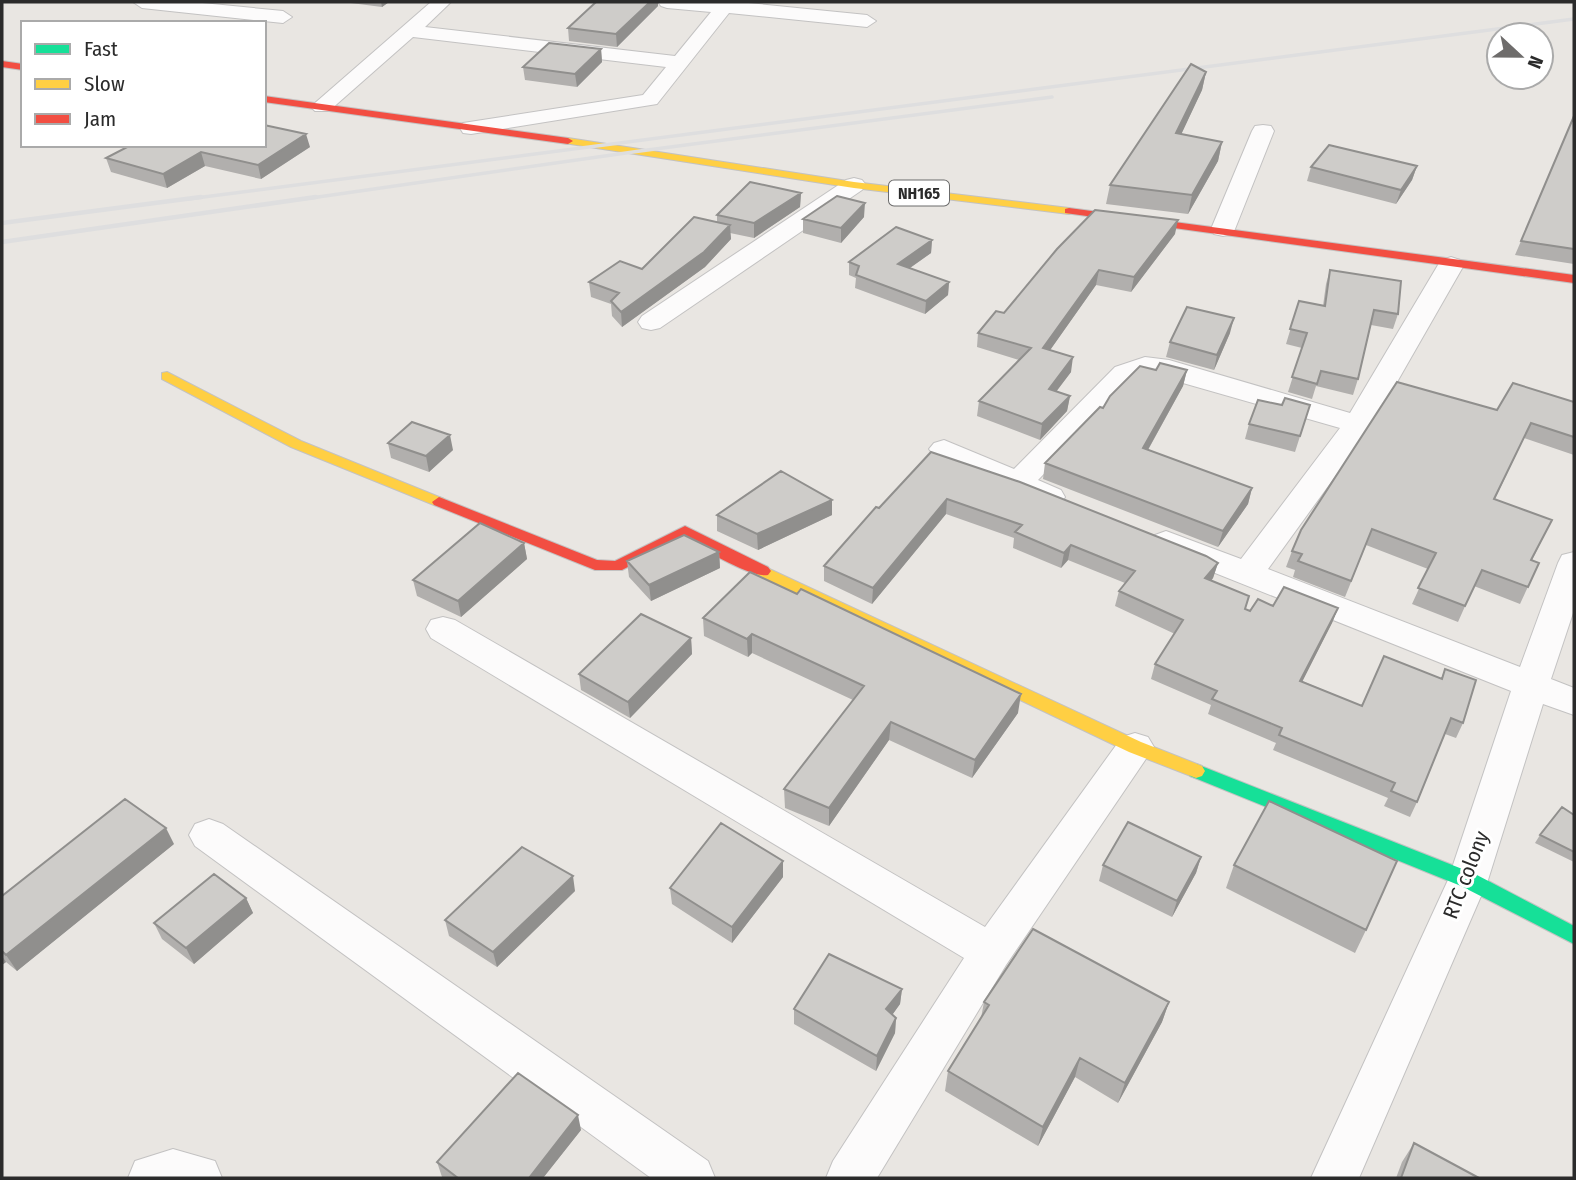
<svg xmlns="http://www.w3.org/2000/svg" width="1576" height="1180" font-family="'Fira Sans Condensed',sans-serif">
<style>
.lines{fill:none;stroke-linecap:round;stroke-linejoin:round}
.street-casing{stroke:#c3c2c2;stroke-width:2}
.fast-casing{stroke:#c3c2c2;stroke-width:2}
.slow-casing{stroke:#c3c2c2;stroke-width:2}
.jam-casing{stroke:#c3c2c2;stroke-width:2}
.street{fill:#fcfbfb;fill-rule:evenodd}
.fast{fill:#16e098;fill-rule:evenodd}
.slow{fill:#ffcf43;fill-rule:evenodd}
.jam{fill:#f24e42;fill-rule:evenodd}
.rail-far1{stroke:#dededf;stroke-width:3.5}
.rail{stroke:#dededf;stroke-width:4.5}
.wall{fill:#b1afad}
.shaded-wall{fill:#908f8d}
.building{fill:#ceccc9;stroke:#908f8d;stroke-width:2}
.labels{text-anchor:middle;stroke-width:6;stroke-linejoin:round;paint-order:stroke}
.shield{fill:#fff;stroke:#6b6b6b;stroke-width:2}
.shield-label{font-size:16px;font-weight:bold;fill:#2b2b2b}
.near-street-label{font-size:21px;fill:#2b2b2b;stroke:#fff}
</style>
<rect width="100%" height="100%" fill="#e9e6e2"/>
<g class="lines">
<!-- street casing -->
<g class="street-casing">
<path id="street" d="M133 2H192L283 11 292 17 283 23 142 8Z
M431 2H451L425 27 675 56 711 12 667 8 661 6 658 2H738L867 15 876 21 867 27 729 13 657 104 471 134 463 133 460 128 463 123 643 95 666 67 413 37 329 111H315L311 107 315 103Z
M1263 125 1271 126 1274 131 1235 229 1232 234 1223 236 1214 234 1211 229 1252 131 1255 126Z
M854 178 862 180 866 185 862 190 660 328 651 330 642 328 638 322 642 316 846 180Z
M1451 257 1460 260 1464 265 1373 424 1268 569 1520 667 1558 563 1562 555 1574 552V610L1551 679 1574 688V715L1543 704 1488 880 1359 1178H1311L1448 880 1511 691 1155 549 1150 542 1155 535 1166 531 1241 559 1340 428 1148 373 1135 379 1038 480 1061 490 1065 497 1061 504 1050 507 1039 504 934 455 929 449 934 443 944 440 1014 469 1115 367 1145 357 1169 360 1350 413 1438 265 1442 260Z
M443 617 455 620 985 927 1122 737 1135 733 1148 737 1154 747 1006 965 877 1178H826L833 1161 964 958 431 638 426 629 431 620Z
M209 819 223 824 708 1161 715 1178H651L195 846 189 835 195 824Z
M173 1149 215 1161 222 1178H128L135 1161Z"/>
</g>
<!-- fast casing -->
<g class="fast-casing">
<path id="fast" d="M1196 764 1475 874 1574 926V944L1461 886 1190 776 1187 771 1190 766Z"/>
</g>
<!-- slow casing -->
<g class="slow-casing">
<path id="slow" d="M568 138 854 182 1069 208 1075 211 1069 214 854 188 564 143V139Z
M167 372 301 441 444 499 446 502 444 505H434L291 447 162 379V373Z
M763 566 1141 742 1202 766 1205 771 1202 776 1196 778 1129 752 758 575 755 571 758 567Z"/>
</g>
<!-- jam casing -->
<g class="jam-casing">
<path id="jam" d="M2 61 23 64V70L2 67Z
M264 96 568 138 573 141 568 144 264 102Z
M1069 208 1574 275V283L1065 213V209Z
M439 497 597 560 615 561 685 526 768 567 771 571 768 575C752 579 700 547 684 538L622 570H595L434 505 432 502Z"/>
</g>
<!-- street -->
<use href="#street" class="street"/>
<!-- fast -->
<use href="#fast" class="fast"/>
<!-- slow -->
<use href="#slow" class="slow"/>
<!-- jam -->
<use href="#jam" class="jam"/>
<!-- rail-far1 -->
<path class="rail-far1" d="M188 199 1574 19
M304 199 640 151 1052 97"/>
<!-- rail -->
<path class="rail" d="M2 223 201 197
M2 242 316 197"/>
</g>
<!-- wall -->
<path class="wall" d="M343 2H389L382 7Z
M658 6 617 47 569 41 568 28Z
M601 49 602 62 577 87 525 80 523 67Z
M1206 72 1202 90 1181 134 1222 142 1218 161 1188 214 1106 204 1110 185Z
M1574 116V264L1515 255 1521 241Z
M131 145 310 147 261 179 205 166 167 188 111 172 106 158Z
M1417 166 1412 180 1396 204 1307 181 1311 167Z
M801 193 800 207 754 238 730 233 731 239 705 267 622 327 612 316 611 304 591 297 589 282 642 269 717 222V215Z
M864 217 841 243 803 233V219Z
M1175 234 1131 292 1096 285 1050 350 1071 372 1056 391 1070 396 1067 411 1040 440 977 416 979 401 1019 360 977 347 978 333 1004 313Z
M932 240 931 253 910 268 949 282 948 295 925 314 855 288 856 278 849 275V262Z
M1330 270 1398 314 1393 329 1371 325 1358 379 1353 395 1316 386 1312 399 1288 392 1302 348 1286 344 1299 301 1323 306 1326 284Z
M1230 333 1214 370 1166 357 1170 342Z
M1156 370H1187L1183 386 1148 450 1252 488 1248 504 1218 547 1043 479 1045 463Z
M1574 402V455L1524 438 1495 499 1552 520 1532 560 1539 563 1520 604 1474 586 1458 622 1412 604 1428 569 1366 545 1345 597 1293 577 1295 570 1286 567 1292 551 1497 410Z
M1282 405H1310L1295 452 1245 439 1249 424Z
M388 443 453 450 429 472 391 458Z
M931 452 1218 563 1213 578 1211 581 1245 609 1250 611 1273 606 1338 608 1332 623 1302 681 1362 706 1441 679 1445 669 1463 723 1456 738 1445 734 1417 802 1410 817 1384 806 1388 798 1273 750 1276 743 1208 714 1211 705 1151 679 1155 664 1175 634 1115 606 1119 591 1125 583 1068 560 1061 568 1013 548 1014 538 946 514 872 604 824 581V566L879 508Z
M832 500V515L758 550 717 531V515Z
M524 543 527 559 461 617 417 596 413 580Z
M719 552 720 568 651 601 629 577 627 561Z
M703 618 1018 713 972 778 889 740 829 826 785 808 784 789 853 700 752 653 748 657 704 636Z
M691 638 692 654 630 718 581 690 579 674Z
M1574 815V862L1535 843 1540 835Z
M174 844 17 971 6 962 2 965V896Z
M1201 857 1196 873 1172 917 1099 881 1103 865Z
M1234 865 1366 930 1355 953 1226 888Z
M783 877 732 943 672 904 670 888Z
M575 891 497 967 449 936 445 920Z
M246 898 253 913 194 964 162 939 154 923Z
M902 989 900 1004 892 1015 896 1018 895 1033 876 1071 794 1024V1009Z
M984 1002H1169L1162 1022 1118 1103 1075 1077 1038 1146 945 1091 948 1071 981 1018Z
M581 1130 543 1178H444L442 1177 437 1162Z
M1414 1143 1479 1178H1396L1402 1162Z"/>
<!-- shaded-wall -->
<path class="shaded-wall" d="M381 2H389L382 7Z
M650 2H658V6L617 47 616 34Z
M601 49 602 62 577 87 575 74Z
M1206 72 1202 90 1173 152 1176 133Z
M306 134 310 147 261 179 258 165Z
M1222 142 1218 161 1188 214 1192 195Z
M201 152 205 166 167 188 163 174Z
M1417 166 1412 180 1396 204 1401 190Z
M801 193 800 207 754 238V223Z
M865 203 864 217 841 243V228Z
M1178 220 1175 234 1131 292 1134 277Z
M730 225 731 239 705 267 622 327 621 312Z
M932 240 931 253 897 277 898 264Z
M1099 270 1096 285 1041 363 1043 348Z
M949 282 948 295 925 314 926 301Z
M1234 318 1230 333 1214 370 1217 355Z
M1073 357 1071 372 1047 404 1049 389Z
M1187 370 1183 386 1140 464 1143 448Z
M1070 396 1067 411 1040 440 1042 424Z
M450 435 453 450 429 472 426 456Z
M1252 488 1248 504 1218 547 1223 531Z
M947 499 946 514 872 604 873 588Z
M832 500V515L758 550 757 534Z
M524 543 527 559 461 617 458 601Z
M1071 545 1068 560 1061 568 1064 553Z
M719 552 720 568 651 601 649 585Z
M1218 563 1213 578 1201 593 1205 578Z
M1338 608 1332 623 1295 696 1300 681Z
M752 634V653L748 657 747 639Z
M691 638 692 654 630 718 628 702Z
M1021 694 1018 713 972 778 975 760Z
M891 722 889 740 829 826V808Z
M166 828 174 844 17 971 6 955Z
M1201 857 1196 873 1172 917 1177 901Z
M783 861V877L732 943V927Z
M573 876 575 891 497 967 493 952Z
M246 898 253 913 194 964 186 948Z
M2 956 6 962 2 965Z
M902 989 900 1004 885 1025 886 1009Z
M1169 1002 1162 1022 1118 1103 1125 1083Z
M896 1018 895 1033 876 1071 877 1056Z
M1080 1058 1075 1077 1038 1146 1043 1127Z
M578 1115 581 1130 543 1178H529Z"/>
<!-- building -->
<path class="building" d="M596 2H650L616 34 568 28Z
M549 43 601 49 575 74 523 67Z
M1191 64 1206 72 1176 133 1222 142 1192 195 1110 185Z
M1574 116V249L1521 241Z
M264 125 306 134 258 165 201 152 163 174 106 158 131 145H264Z
M1329 145 1417 166 1401 190 1311 167Z
M750 182 801 193 754 223 717 215Z
M837 196 865 203 841 228 803 219Z
M1095 210 1178 220 1134 277 1099 270 1043 348 1073 357 1049 389 1070 396 1042 424 979 401 1031 348 978 333 996 311 1004 313 1057 249Z
M694 217 730 225 704 252 621 312 611 301 619 293 589 282 620 261 642 269Z
M896 227 932 240 898 264 949 282 926 301 856 275 859 266 849 262Z
M1330 270 1401 281 1398 314 1374 310 1358 379 1321 371 1317 384 1292 377 1307 333 1290 329 1299 301 1325 306Z
M1187 307 1234 318 1217 355 1170 342Z
M1160 363 1187 370 1143 448 1252 488 1223 531 1045 463 1100 407 1103 408 1110 396 1140 366 1156 370Z
M1397 382 1497 410 1513 383 1574 402V437L1531 423 1494 499 1552 520 1531 560 1539 563 1528 587 1482 570 1465 606 1418 588 1436 553 1372 529 1351 581 1298 561 1302 554 1292 551 1301 530Z
M1285 398 1310 405 1300 436 1249 424 1258 400 1282 405Z
M412 422 450 435 426 456 388 443Z
M931 452 1020 482 1206 556 1218 563 1205 578 1249 596 1245 609 1250 611 1258 599 1273 606 1284 587 1338 608 1300 681 1362 706 1384 656 1442 679 1445 669 1476 680 1463 723 1451 718 1417 802 1391 791 1395 783 1279 735 1282 728 1212 699 1217 691 1155 664 1183 620 1119 591 1135 571 1071 545 1064 553 1015 532 1022 525 947 499 873 588 824 566 876 507 879 508Z
M781 471 832 500 757 534 717 515Z
M480 523 524 543 458 601 413 580Z
M684 535 719 552 649 585 627 561Z
M750 572 797 594 801 589 1021 694 975 760 891 722 829 808 784 789 864 686 752 634 747 639 703 618Z
M641 614 691 638 628 702 579 674Z
M125 799 166 828 6 955 2 951V896Z
M1269 801 1397 861 1366 930 1234 865Z
M1562 807 1574 815V852L1540 835Z
M1128 822 1201 857 1177 901 1103 865Z
M721 823 783 861 732 927 670 888Z
M522 847 573 876 493 952 445 920Z
M214 874 246 898 186 948 154 923Z
M1033 929 1169 1002 1125 1083 1080 1058 1043 1127 948 1071 989 1005 984 1002Z
M829 954 902 989 886 1009 896 1018 877 1056 794 1009Z
M518 1073 578 1115 529 1178H458L437 1162Z
M1414 1143 1479 1178H1401Z"/>
<g class="labels">
<!-- shield labels -->
<rect class="shield" x="889" y="180.5" width="60" height="25" rx="5"/>
<g class="shield-label">
<text x="919" y="199">NH165</text>
</g>
<!-- near-street labels -->
<g class="near-street-label">
<text transform="translate(1466 875) rotate(-69)" y="7">RTC colony</text>
</g>
</g>
<!-- border -->
<rect width="1576" height="1180" fill="none" stroke="#2b2b2b" stroke-width="7"/>
<!-- legend -->
<rect x="21" y="21" width="245" height="126" fill="#ffffff" stroke="#aaaaaa" stroke-width="2"/>
<rect x="35" y="44" width="35" height="10" fill="#16e098" stroke="#aaaaaa" stroke-width="2"/>
<text x="84" y="56" font-size="21" fill="#2b2b2b">Fast</text>
<rect x="35" y="79" width="35" height="10" fill="#ffcf43" stroke="#aaaaaa" stroke-width="2"/>
<text x="84" y="91" font-size="21" fill="#2b2b2b">Slow</text>
<rect x="35" y="114" width="35" height="10" fill="#f24e42" stroke="#aaaaaa" stroke-width="2"/>
<text x="84" y="126" font-size="21" fill="#2b2b2b">Jam</text>
<!-- north arrow -->
<g transform="translate(1520 56) rotate(112)"><circle r="33" fill="#ffffff" stroke="#aaaaaa" stroke-width="2"/>
<path d="M0-5L12 26L0 18L-12 26Z" fill="#6e6c6b"/>
<text y="-10" font-size="19" font-weight="bold" text-anchor="middle" fill="#2b2b2b">N</text>
</g>
</svg>
